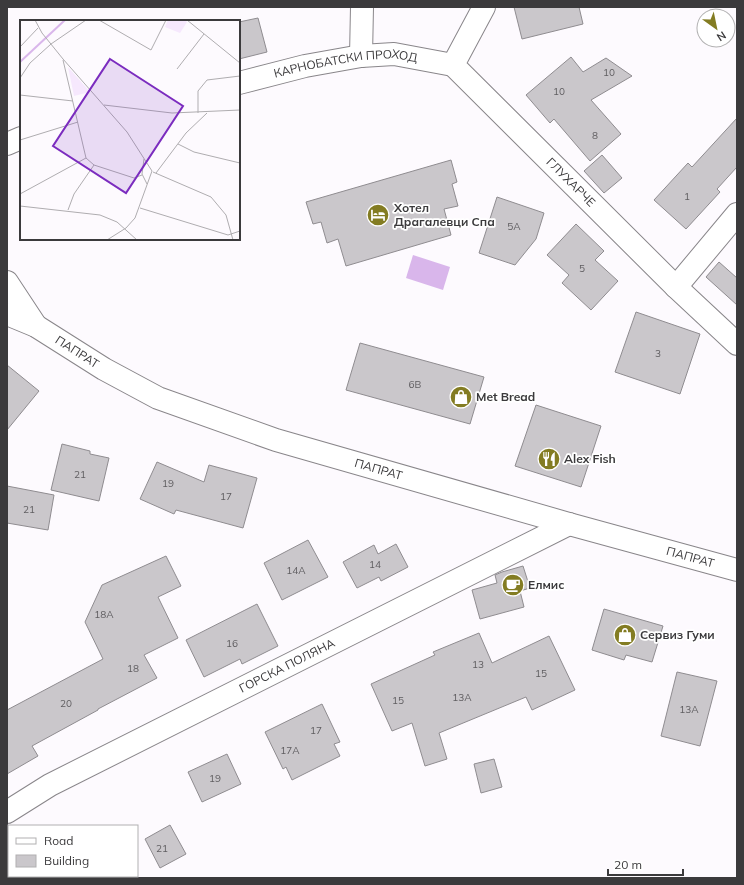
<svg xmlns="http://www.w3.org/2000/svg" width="744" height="885" font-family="Mulish,sans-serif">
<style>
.water{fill:#d9b6eb}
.building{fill:#cac7cb;stroke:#8f8c90}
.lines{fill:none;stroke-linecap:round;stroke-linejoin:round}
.street-casing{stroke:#89868a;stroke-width:24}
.secondary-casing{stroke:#89868a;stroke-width:24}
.street{stroke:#fff;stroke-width:22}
.secondary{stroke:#fff;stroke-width:22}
.labels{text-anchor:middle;stroke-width:3.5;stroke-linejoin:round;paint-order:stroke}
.number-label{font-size:10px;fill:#5f5d60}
.street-label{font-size:12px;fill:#3b3a3c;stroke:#fff}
.poi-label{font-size:12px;font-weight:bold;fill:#3b3a3c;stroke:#fff;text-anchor:start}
.inset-river{fill:none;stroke:#d9b6eb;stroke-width:2}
.inset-road{fill:none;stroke:#afadb0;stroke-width:1}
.view{fill:#7b2cbf;fill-opacity:0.15;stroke:#7b2cbf;stroke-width:2}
.inset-edge{fill:none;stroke:#3b3a3c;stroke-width:2}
</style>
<rect width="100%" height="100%" fill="#fdfafe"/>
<!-- water -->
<path class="water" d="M413 255 450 267 443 290 406 278Z"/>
<!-- building -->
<path class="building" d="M514 7H579L583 24 522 39Z
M258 18 267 52 239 59V22Z
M571 57 583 72 606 58 632 76 591 100 621 134 590 161 554 119 550 123 526 95Z
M737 118V167L717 189 720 192 686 229 654 200 688 163 692 167Z
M602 155 622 178 604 193 584 171Z
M451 160 457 182 452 184 458 206 444 209 451 235 346 266 338 239 327 243 321 222 313 224 306 202Z
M497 197 544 213 536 239 515 265 479 253Z
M576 224 604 251 595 260 618 281 591 310 562 283 569 275 547 255Z
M719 262 737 278V305L706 277Z
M636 312 700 334 680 394 615 372Z
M360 343 484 377 470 424 346 390Z
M7 365 39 391 7 430Z
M536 405 601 426 581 487 515 466Z
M62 444 90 451V454L109 458 99 501 51 490Z
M157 462 204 482 209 465 257 478 243 528 176 510 174 514 140 499Z
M7 486 54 495 48 530 7 523Z
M308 540 328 577 282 600 264 563Z
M396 544 408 567 381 581 379 577 357 588 343 562 374 545 378 554Z
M166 556 181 586 158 597 178 638 144 655 157 678 98 709V710L32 746 38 756 7 774V710L103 659 85 622 102 585Z
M523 566 530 588 520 591 524 607 480 619 472 590 497 583 495 575 502 572Z
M257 604 278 646 242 664 240 659 204 677 186 640Z
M604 609 663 626 652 662 626 655 624 660 592 650Z
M479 633 492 663 549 636 575 690 532 710 526 697 439 733 447 759 425 766 412 723 392 731 371 684 435 655 433 652Z
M677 672 717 681 700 746 661 736Z
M322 704 340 742 334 744 340 756 292 780 286 767 283 769 265 732Z
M227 754 241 784 202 802 188 772Z
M494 759 502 787 481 793 474 764Z
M170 825 186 854 160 868 145 839Z"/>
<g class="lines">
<!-- street casing -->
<g class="street-casing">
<g id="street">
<path id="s1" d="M484 7 453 65 676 287 737 344"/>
<path d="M361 56 362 7"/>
<path id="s2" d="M239 83 305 66 361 56 394 54 453 65"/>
<path d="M7 144 21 138"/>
<path d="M676 287 737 214"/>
<path id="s3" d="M7 812 50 785 569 524"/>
</g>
</g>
<!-- secondary casing -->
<g class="secondary-casing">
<g id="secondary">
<path d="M7 282 36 326"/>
<path id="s4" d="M7 314 36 326 104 369 158 398 276 440 569 524 737 570"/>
</g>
</g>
<!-- street -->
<use href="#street" class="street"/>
<!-- secondary -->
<use href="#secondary" class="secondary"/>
</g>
<!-- icons -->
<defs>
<g id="hotel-disc" transform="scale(1.15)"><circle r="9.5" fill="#837c22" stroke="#fff"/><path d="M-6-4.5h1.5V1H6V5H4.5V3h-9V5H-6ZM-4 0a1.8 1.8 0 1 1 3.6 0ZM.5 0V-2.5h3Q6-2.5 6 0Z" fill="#fff"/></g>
<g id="shop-disc" transform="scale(1.15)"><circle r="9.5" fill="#837c22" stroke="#fff"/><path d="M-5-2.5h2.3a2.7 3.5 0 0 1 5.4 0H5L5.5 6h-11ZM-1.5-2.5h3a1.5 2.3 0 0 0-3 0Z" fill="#fff"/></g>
<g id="restaurant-disc" transform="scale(1.15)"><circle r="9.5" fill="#837c22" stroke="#fff"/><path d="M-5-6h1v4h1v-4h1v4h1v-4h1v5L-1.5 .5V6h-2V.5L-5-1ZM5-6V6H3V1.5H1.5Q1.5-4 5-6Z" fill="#fff"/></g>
<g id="cafe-disc" transform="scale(1.15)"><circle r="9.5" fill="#837c22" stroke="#fff"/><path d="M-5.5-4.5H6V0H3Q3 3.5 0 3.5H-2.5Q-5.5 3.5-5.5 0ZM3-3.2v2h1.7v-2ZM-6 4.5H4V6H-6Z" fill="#fff"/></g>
</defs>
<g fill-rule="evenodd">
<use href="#hotel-disc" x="378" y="215"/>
<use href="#shop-disc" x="461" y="397"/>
<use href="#restaurant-disc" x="549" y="459"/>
<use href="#cafe-disc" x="513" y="585"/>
<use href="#shop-disc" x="625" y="635"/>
</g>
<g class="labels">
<!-- number labels -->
<g class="number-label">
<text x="609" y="76">10</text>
<text x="559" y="95">10</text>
<text x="595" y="139">8</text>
<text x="687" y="200">1</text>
<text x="514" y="230">5А</text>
<text x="582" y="272">5</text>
<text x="658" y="357">3</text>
<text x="415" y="388">6B</text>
<text x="80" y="478">21</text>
<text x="168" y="487">19</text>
<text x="226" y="500">17</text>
<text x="29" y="513">21</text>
<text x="375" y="568">14</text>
<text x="296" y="574">14А</text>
<text x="104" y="618">18А</text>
<text x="232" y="647">16</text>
<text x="478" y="668">13</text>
<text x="133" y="672">18</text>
<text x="541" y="677">15</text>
<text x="462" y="701">13А</text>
<text x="398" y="704">15</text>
<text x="66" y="707">20</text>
<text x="689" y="713">13А</text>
<text x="316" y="734">17</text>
<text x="290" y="754">17А</text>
<text x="215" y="782">19</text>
<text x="162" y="852">21</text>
</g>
<!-- street labels -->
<g class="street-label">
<text dy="4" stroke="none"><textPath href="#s2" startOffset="109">КАРНОБАТСКИ ПРОХОД</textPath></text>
<text dy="4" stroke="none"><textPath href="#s1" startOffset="232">ГЛУХАРЧЕ</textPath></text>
<text dy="4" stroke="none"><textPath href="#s4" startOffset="80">ПАПРАТ</textPath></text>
<text dy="4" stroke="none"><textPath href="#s4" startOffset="405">ПАПРАТ</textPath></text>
<text dy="4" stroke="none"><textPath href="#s4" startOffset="729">ПАПРАТ</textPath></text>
<text dy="4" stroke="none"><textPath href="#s3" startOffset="316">ГОРСКА ПОЛЯНА</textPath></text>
</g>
<!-- poi labels -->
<g class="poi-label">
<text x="394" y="212">Хотел<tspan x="394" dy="14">Драгалевци Спа</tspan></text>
<text x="476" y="401">Met Bread</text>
<text x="564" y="463">Alex Fish</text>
<text x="528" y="589">Елмис</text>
<text x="640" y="639">Сервиз Гуми</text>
</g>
</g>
<!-- overview -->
<g transform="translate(20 20)">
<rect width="220" height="220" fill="#fdfafe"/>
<path d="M148 0H165L167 2 160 13 145 7ZM48 47 70 72 54 76Z" fill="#f6e8fd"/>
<path class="inset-river" d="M0 42 45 0"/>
<path class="inset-road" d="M15 0 22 13 43 39 107 112 132 151 115 198 106 208 87 220M79 0 131 30 146 0M167 0 220 43M0 27 18 8M157 49 184 14M0 58 10 43 31 24 66 0M0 75 53 81M84 85 152 93 220 90M178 93V71L187 60 220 56M0 120 58 102M158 124 174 132 220 143M66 138 74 145 114 158 122 155M124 139 122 154 127 164M133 152 191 177 206 195 213 220M136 153 166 113 187 93M0 174 66 138 43 40M0 186 80 195 97 202 117 220M120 188 208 215 220 211M48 190 54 174 74 145"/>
<path class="view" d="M90 39 163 86 106 173 33 126Z"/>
<rect width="220" height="220" class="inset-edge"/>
</g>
<!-- border -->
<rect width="744" height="885" fill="none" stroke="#3b3a3c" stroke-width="16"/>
<!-- legend -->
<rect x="8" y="825" width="130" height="52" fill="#ffffff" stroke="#b1b0b1"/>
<rect x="16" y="838" width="20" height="6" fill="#ffffff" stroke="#b1b0b1"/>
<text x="44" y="845" font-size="12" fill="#3b3a3c">Road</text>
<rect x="16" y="855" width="20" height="12" fill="#cac7cb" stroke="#b1b0b1"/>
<text x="44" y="865" font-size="12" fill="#3b3a3c">Building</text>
<!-- north arrow -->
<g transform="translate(716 28) rotate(147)"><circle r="19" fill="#ffffff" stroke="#b1b0b1"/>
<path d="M0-3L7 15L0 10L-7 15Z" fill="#837c22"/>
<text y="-6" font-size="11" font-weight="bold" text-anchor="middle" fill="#3b3a3c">N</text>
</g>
<!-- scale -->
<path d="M608 869v6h75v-6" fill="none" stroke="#3b3a3c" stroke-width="2"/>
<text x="614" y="869" font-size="12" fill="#3b3a3c" stroke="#ffffff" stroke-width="3" paint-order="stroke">20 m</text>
</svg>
